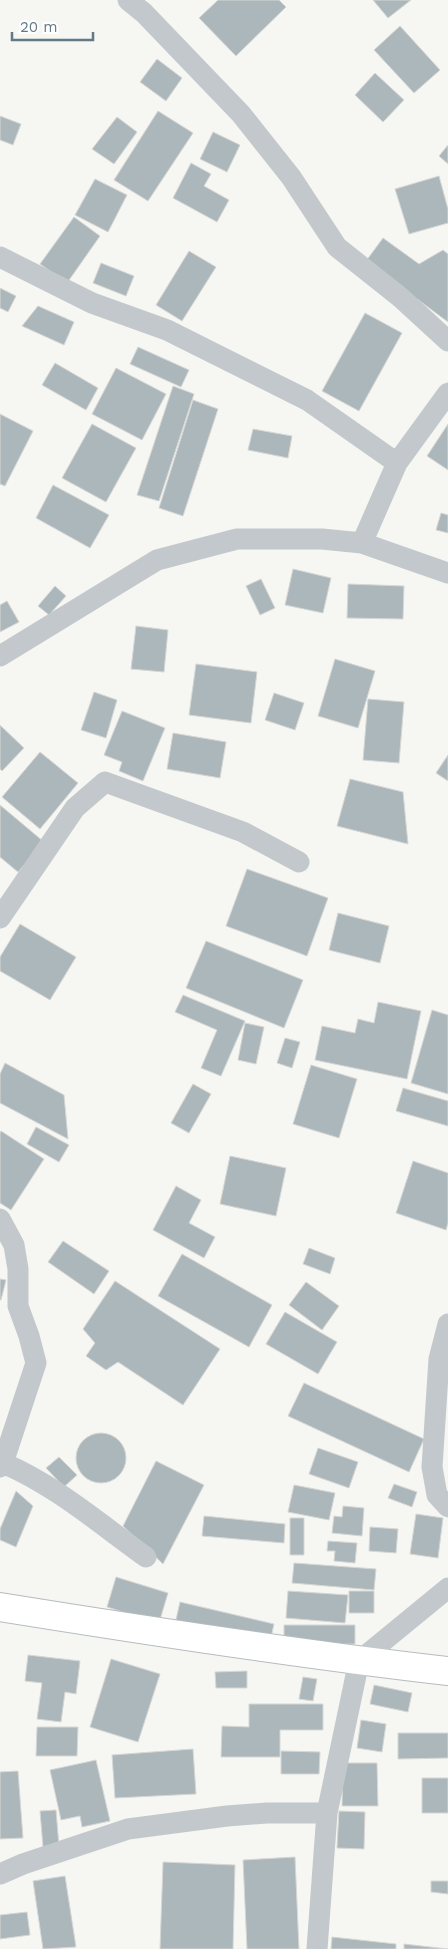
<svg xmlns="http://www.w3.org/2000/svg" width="448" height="1949" font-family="'Work Sans',sans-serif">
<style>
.building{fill:#acb7bb;stroke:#d7d7d4}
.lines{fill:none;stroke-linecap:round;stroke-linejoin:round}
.secondary-casing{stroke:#b4bcbf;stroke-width:30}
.street{stroke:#c2c8cb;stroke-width:21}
.secondary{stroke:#fff;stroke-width:28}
</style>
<rect width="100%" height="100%" fill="#f6f6f2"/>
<!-- building -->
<path class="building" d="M218 0H279L286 7 236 56 199 18Z
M373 0H411L388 18Z
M400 26 440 70 414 93 374 50Z
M157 59 182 78 166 101 140 82Z
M375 73 404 100 383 122 355 95Z
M158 111 193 133 148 201 114 180Z
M0 116 21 124 13 145 0 140Z
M117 117 137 132 114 164 92 149Z
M213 132 240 145 227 172 200 159Z
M448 145V164L439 156Z
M191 163 211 174 204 186 229 200 217 222 173 198Z
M439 176 448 209V223L409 234 395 189Z
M95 179 127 195 108 232 75 215Z
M74 217 100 236 67 283 40 264Z
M383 238 419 264 443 250 448 254V322L366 261Z
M189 251 216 267 182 321 156 305Z
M101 263 134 276 126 296 93 283Z
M0 288 16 296 8 312 0 308Z
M38 306 74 322 64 345 22 326Z
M365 313 402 333 359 411 322 391Z
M138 347 189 370 181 387 130 364Z
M55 363 98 388 86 410 42 385Z
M116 368 166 394 142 440 92 414Z
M173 386 194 394 159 501 137 495Z
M193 400 218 409 183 516 159 508Z
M0 414 33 431 5 486 0 484Z
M92 424 136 448 106 502 62 478Z
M448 424V470L427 456Z
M253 429 292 436 288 458 248 450Z
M53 485 109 515 90 548 36 518Z
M441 513 448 515V533L436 530Z
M293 569 331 578 323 613 285 605Z
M261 579 275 608 260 615 246 586Z
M348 584 404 586 403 619 347 618Z
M55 586 66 596 49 615 38 606Z
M7 601 19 622 0 632V605Z
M136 626 168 630 164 672 131 669Z
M335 659 375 671 358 728 318 716Z
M196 664 257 672 251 723 189 715Z
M94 692 117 700 106 738 81 730Z
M274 693 304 703 295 730 265 720Z
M368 699 404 702 399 763 363 760Z
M122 711 165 728 143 781 119 771 122 762 104 755Z
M0 725 24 748 2 771 0 769Z
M173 733 226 742 220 778 167 769Z
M40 752 78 783 40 829 2 797Z
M448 755V781L436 773Z
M350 779 403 792 408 844 337 826Z
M0 805 44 842 18 872 0 857Z
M247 869 328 898 307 956 226 926Z
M338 913 389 926 380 963 329 950Z
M20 924 76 957 50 1000 0 971V957Z
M206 941 303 980 284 1028 186 988Z
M183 995 245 1021 221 1076 201 1068 217 1030 175 1012Z
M378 1002 421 1011 407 1079 315 1060 322 1026 355 1033 358 1019 374 1023Z
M432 1010 448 1015V1094L411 1083Z
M245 1023 264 1027 256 1064 238 1060Z
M285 1038 300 1042 292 1068 277 1063Z
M5 1063 64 1095 68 1139 0 1103V1074Z
M311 1065 357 1079 339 1138 293 1124Z
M193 1084 211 1094 189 1133 171 1123Z
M403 1088 448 1101V1126L396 1111Z
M36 1127 69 1145 59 1162 27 1144Z
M1 1131 44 1159 11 1210 0 1203V1133Z
M230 1156 286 1168 276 1216 220 1204Z
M413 1161 448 1173V1223L446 1230 396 1213Z
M176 1186 201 1200 189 1223 215 1237 204 1258 153 1230Z
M63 1241 109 1271 94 1294 48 1262Z
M309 1248 335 1258 330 1274 303 1264Z
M182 1254 272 1305 249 1347 158 1296Z
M0 1279 6 1280 1 1300H0Z
M115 1281 220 1349 183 1405 118 1362 106 1370 86 1356 95 1343 83 1329Z
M306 1282 339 1306 322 1330 289 1305Z
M285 1312 337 1342 318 1374 266 1344Z
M304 1383 424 1439 409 1472 288 1416Z
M76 1458a25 25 0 1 1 50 0a25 25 0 1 1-50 0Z
M318 1448 358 1462 349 1488 309 1474Z
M59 1457 77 1475 64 1487 46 1468Z
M156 1461 204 1485 163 1564 123 1526Z
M394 1484 417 1492 412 1507 388 1498Z
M294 1485 335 1493 329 1520 288 1512Z
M16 1491 33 1506 16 1547 0 1540V1529Z
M343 1506 364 1508 362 1536 332 1533 334 1516 342 1517Z
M416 1514 443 1518 438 1558 410 1554Z
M204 1516 285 1524 284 1543 202 1536Z
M290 1518H304V1555H290Z
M370 1527 398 1529 396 1553 369 1551Z
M328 1541 357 1543 355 1563 334 1561 335 1551H327Z
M294 1563 376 1569 374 1590 292 1583Z
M116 1577 168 1593 159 1623 107 1607Z
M288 1591 348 1595 345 1623 286 1618Z
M349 1591H374V1613H349Z
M180 1602 274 1624 269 1646 175 1624Z
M284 1625H355V1644H284Z
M28 1655 80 1661 76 1694 65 1692 61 1722 37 1719 42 1683 25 1681Z
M111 1659 160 1674 138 1742 90 1727Z
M247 1671V1688H216L215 1672Z
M303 1677 317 1679 313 1701 299 1699Z
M374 1685 412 1693 408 1712 370 1704Z
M249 1704H323V1730H280V1757H221L222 1726 249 1727Z
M361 1720 386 1724 382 1752 357 1748Z
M37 1727H78L77 1756H36Z
M398 1733H448V1758L398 1759Z
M193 1749 196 1794 115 1798 112 1755Z
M281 1751 320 1752 319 1774H281Z
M96 1760 110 1821 82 1827 80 1816 61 1820 50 1770Z
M343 1763H377L378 1806H342Z
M18 1771 23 1838 0 1839V1772Z
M422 1778H448V1813H422Z
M56 1810 59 1846 43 1847 40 1811Z
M339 1811 365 1812 364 1849 337 1848Z
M295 1857 299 1949H247L243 1860Z
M163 1862 235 1865 233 1949H160Z
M65 1876 76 1947 43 1949 33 1881Z
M431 1881H448V1894L431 1892Z
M27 1912 30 1935 0 1939V1915Z
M332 1937 396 1944V1949H331Z
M404 1944 448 1949H404Z"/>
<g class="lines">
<!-- secondary casing -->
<g class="secondary-casing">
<path id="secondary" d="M0 1607C149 1631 298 1654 448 1671"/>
</g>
<!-- street -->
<path class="street" d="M128 0 144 13 241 114 291 177 337 247 400 297 448 341
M0 257 92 303 167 330 307 400 397 463
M362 543 397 463 448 393
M0 656 157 560 237 539H322L362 543 448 573
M0 918 75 808 105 782 243 832 299 862
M0 1219 14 1245 18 1269V1306L29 1336 36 1363 3 1463
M448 1324 439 1359 432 1467 437 1495 448 1507
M0 1467 3 1463C55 1485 100 1524 146 1557
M0 1874 23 1864 128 1829 227 1816 267 1813H327
M317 1949 327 1813 359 1661 448 1588"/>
<!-- secondary -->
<use href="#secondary" class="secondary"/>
</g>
<!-- scale -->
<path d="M12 32v8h81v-8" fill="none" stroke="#617a86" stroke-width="2.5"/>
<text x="20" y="32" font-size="15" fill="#617a86" stroke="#ffffff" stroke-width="4" paint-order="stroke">20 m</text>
</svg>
